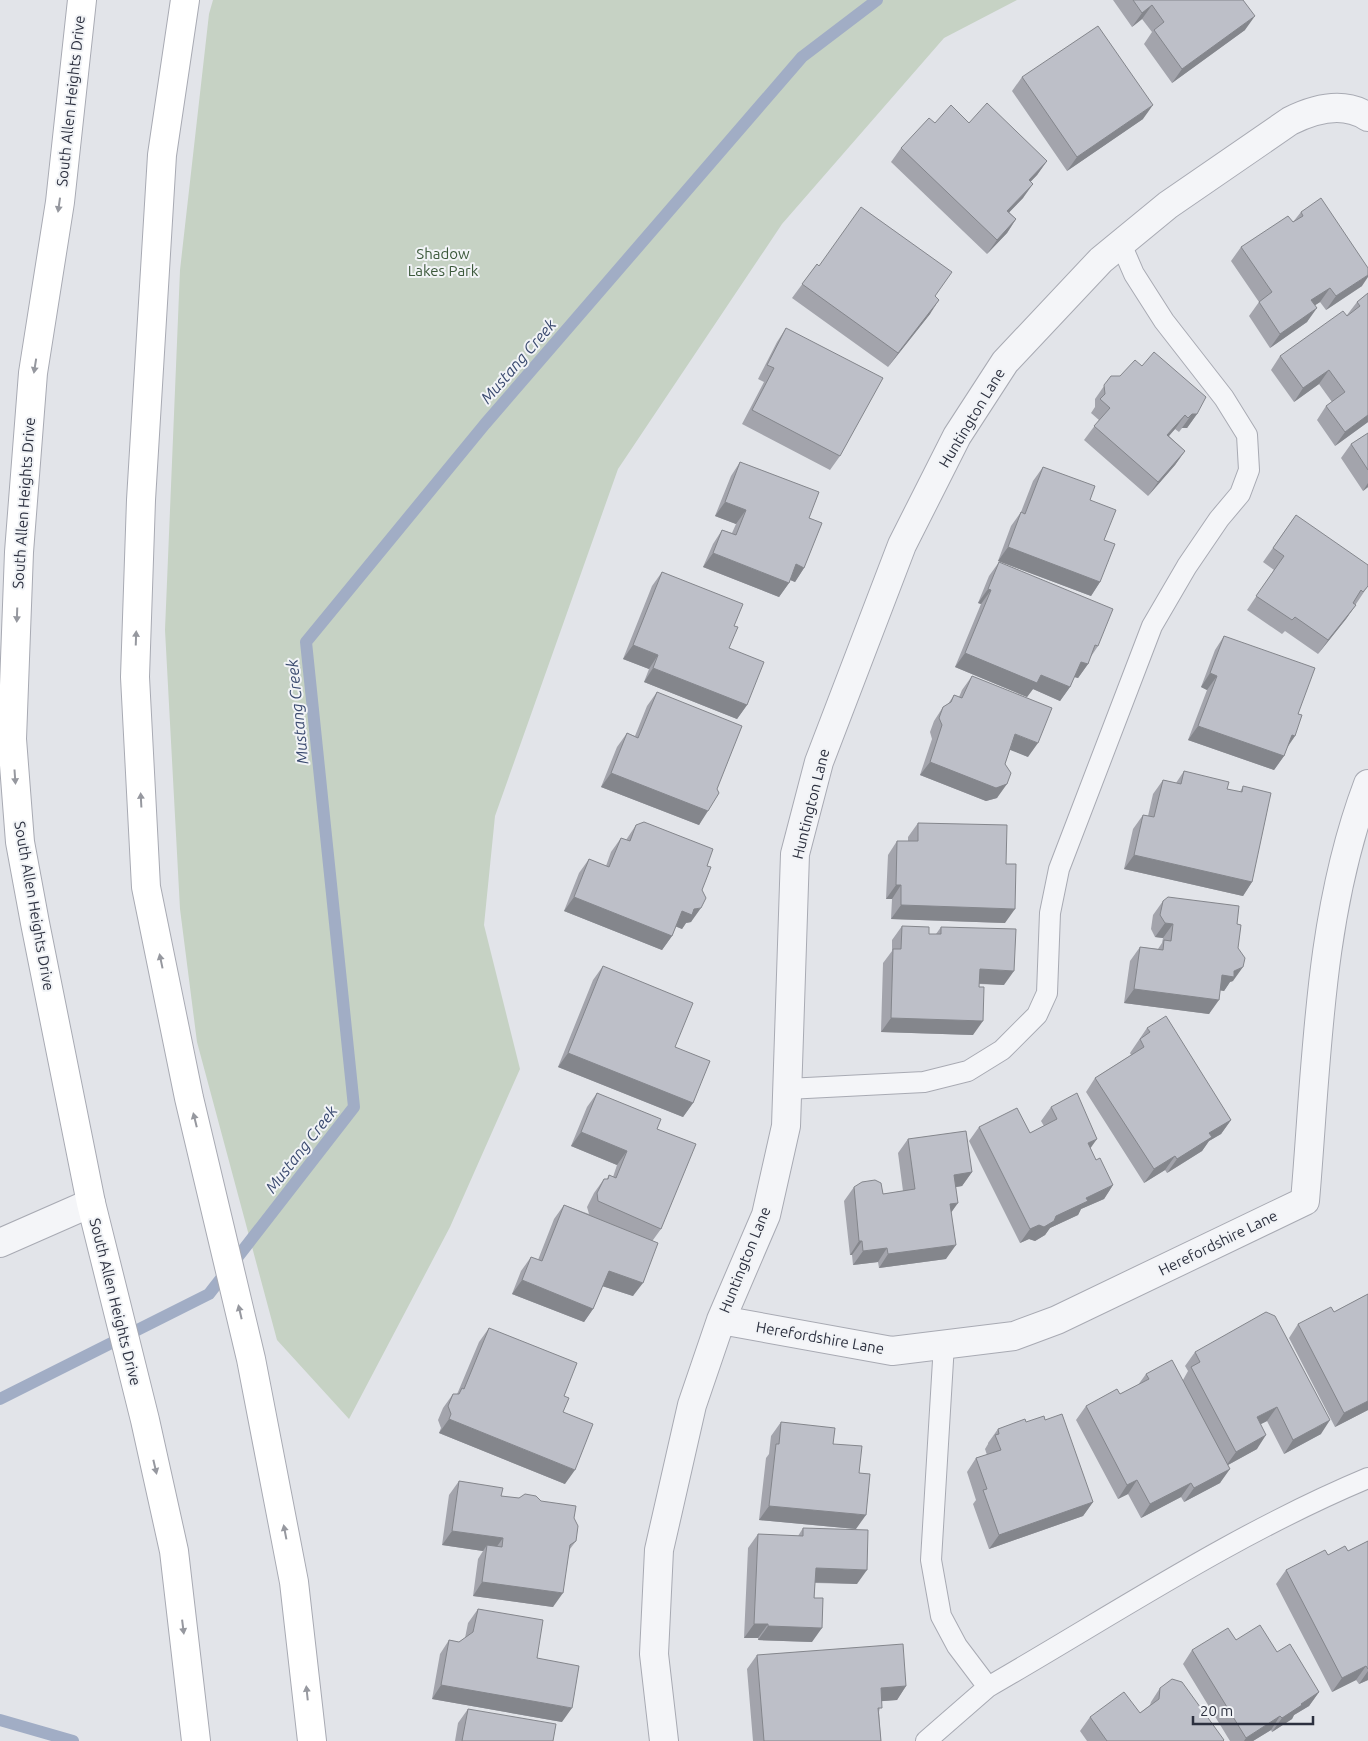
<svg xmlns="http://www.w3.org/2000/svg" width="1368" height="1741" font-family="Ubuntu,sans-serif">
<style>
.green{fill:#c6d2c4}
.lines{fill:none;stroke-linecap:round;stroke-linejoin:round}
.stream{stroke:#a1adc5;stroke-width:12}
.lane-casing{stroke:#a8aab3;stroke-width:22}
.street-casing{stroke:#a8aab3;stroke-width:30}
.secondary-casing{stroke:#a8aab3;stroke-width:30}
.lane{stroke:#f4f5f8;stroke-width:20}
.street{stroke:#f4f5f8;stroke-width:28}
.secondary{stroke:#fff;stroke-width:28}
.wall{fill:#a3a4ac}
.shaded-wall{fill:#84868c}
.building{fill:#bdbfc8;stroke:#84868c}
.oneway{fill:#96989f}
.labels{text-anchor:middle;stroke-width:4;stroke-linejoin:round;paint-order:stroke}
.street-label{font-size:15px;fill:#2c303f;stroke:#f1f3f6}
.park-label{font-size:15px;fill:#3c593b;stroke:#f1f3f6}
.water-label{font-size:16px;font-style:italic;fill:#3a4a6f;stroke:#f1f3f6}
</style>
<rect width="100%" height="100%" fill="#e2e4e9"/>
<!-- green -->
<path class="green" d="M213 0H1017L944 38 782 224 618 469 495 816 484 925 520 1069 450 1227 349 1419 277 1340 197 1042 180 909 165 630 180 270 209 14Z"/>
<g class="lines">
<!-- stream -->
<path class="stream" d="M0 1399 209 1294 354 1107 306 642 485 424 802 57 877 0
M0 1720 73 1741"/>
<!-- lane casing -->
<g class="lane-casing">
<path id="lane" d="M787 1089 924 1082 968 1071 1002 1050 1037 1015 1047 993 1050 913 1059 869 1152 626 1187 566 1219 519 1240 494 1249 470 1247 435 1224 398 1164 321 1134 274 1121 244
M944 1344 931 1560 941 1616 957 1646 988 1687C1113 1615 1234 1534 1368 1478
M926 1741 988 1687"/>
</g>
<!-- street casing -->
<g class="street-casing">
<path id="street" d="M0 1243 91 1203
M721 1320 892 1351 1014 1336 1057 1320 1305 1201C1317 1062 1318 916 1368 784
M664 1741 654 1654 659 1550 692 1405 721 1320 766 1215 786 1126 795 854 819 762 902 545 957 436 1005 362 1101 260 1168 205 1290 121C1314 109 1344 101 1368 117"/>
</g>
<!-- secondary casing -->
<g class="secondary-casing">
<path id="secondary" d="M82 0 60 202 33 373 19 552 12 739 20 842 35 923 91 1203 145 1420 174 1551 196 1741
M185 0 162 155 141 500 135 677 146 887 189 1098 251 1359 294 1582 312 1741"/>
</g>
<!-- lane -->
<use href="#lane" class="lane"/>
<!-- street -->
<use href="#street" class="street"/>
<!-- secondary -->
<use href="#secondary" class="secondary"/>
</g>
<!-- wall -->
<path class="wall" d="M1113 0H1243L1245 30 1172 83 1144 44 1152 32 1142 19 1132 27Z
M1022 77 1143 119 1067 171 1012 91Z
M935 123H969L1047 161 1037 175 1030 182 1023 198 1009 212 1016 219 1007 233 987 254 891 162 901 148Z
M1301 212 1362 286 1326 310 1320 302 1315 305 1307 322 1270 348 1249 316 1259 302 1231 261 1241 247 1293 222Z
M817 264 819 266 935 297 930 314 888 367 792 298Z
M1368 293V422L1335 446 1317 420 1326 406 1332 402 1319 384 1294 402 1271 370 1280 356 1347 315 1357 302Z
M786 328 840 456 830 470 742 424 764 382 758 379 777 342Z
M1111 376 1197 414 1187 428H1182L1179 432 1175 429 1169 436 1185 451 1175 465 1148 496 1084 440 1099 420 1091 413 1095 407V399Z
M1368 433V487L1363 491 1341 458 1351 444Z
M740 462 809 518 804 568 795 582 790 580 789 583 779 597 703 567 713 544 722 530 732 533 736 524 715 516 731 476Z
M1043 467 1090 500 1104 540 1100 582 1091 596 998 561 1011 526 1021 512 1033 481Z
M1296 515 1368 586 1346 619 1318 654 1285 631 1282 634 1247 610 1274 570 1263 562Z
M999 562 1098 646 1090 658 1088 664 1078 678 1074 677 1070 687 1060 701 1033 689 1027 697 955 667 981 604 978 603 989 576Z
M662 572 734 626 729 648 747 705 737 719 644 682 649 669 623 659 652 586Z
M1224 636 1295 736 1287 748 1284 756 1274 770 1188 740 1207 690 1201 687 1215 650Z
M972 676 1028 757 1010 749 1005 764 997 798 986 801 920 775 932 739 930 732 934 721 943 707 948 704 954 695 959 697 962 690Z
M657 692 717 789 699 825 601 787 617 747 627 733 635 736 647 706Z
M1184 771 1227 789 1240 792 1243 786 1252 882 1243 896 1124 869 1133 829 1143 815 1148 816 1153 794 1163 780 1176 783Z
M918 823 1006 864 1005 923 891 919 892 899H886L888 855 897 841H908V837Z
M636 825 707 866 702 890 691 922 686 923 682 929 676 926 672 936 662 950 564 911 579 873 589 859 606 866 611 852 621 838 626 840Z
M1163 901 1237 924 1233 981 1230 982 1224 991 1220 990 1209 1014 1124 1003 1130 961 1140 947 1158 949 1162 943 1163 938 1155 937 1151 929 1153 915Z
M902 926 929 934H936L941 927 1004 985 979 984 973 1035 881 1032 883 963 892 951V940Z
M603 966 675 1047 693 1103 683 1117 558 1067 593 980Z
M1147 1028 1231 1120 1221 1134 1209 1141 1202 1151 1167 1173 1165 1170 1144 1183 1086 1092 1095 1078 1131 1055 1130 1053Z
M597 1093 657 1129 661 1229 653 1240 633 1296 602 1286 593 1309 584 1322 512 1294 521 1271 531 1257 538 1260 554 1219 564 1205 589 1214 587 1207 594 1193 604 1179H607L609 1175 613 1177 617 1165 571 1146 587 1107Z
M1051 1107 1090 1148 1096 1160 1113 1185 1104 1199 1081 1209 1078 1215 1050 1228 1045 1235 1035 1241 1029 1239 1020 1243 969 1141 979 1127 1030 1133 1044 1126 1041 1121Z
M908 1139 972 1172 962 1186 956 1187 951 1212 946 1259 879 1268 878 1262 853 1265 852 1255H850L844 1201 854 1187 883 1194 903 1191 898 1153Z
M1368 1294V1410L1335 1427 1289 1338 1298 1324 1334 1312Z
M489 1328 564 1396 563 1412 565 1484 439 1433 441 1428 438 1420 443 1408 453 1394H457L458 1392 479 1342Z
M1195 1352 1321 1434 1284 1454 1267 1421 1261 1424 1257 1449 1228 1465 1220 1483 1184 1502 1181 1497 1141 1518 1128 1494 1118 1499 1076 1420 1086 1406 1120 1394 1138 1385 1146 1374 1183 1380 1188 1371 1185 1366Z
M781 1422 833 1444 859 1473 856 1529 759 1520 766 1458 769 1454 771 1436Z
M1026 1422 1093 1502 1083 1516 989 1549 973 1504 976 1500 967 1472 976 1458 987 1455 985 1449 988 1444V1443L998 1429Z
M459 1481 501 1496 541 1501 576 1541 570 1549 553 1607 473 1596 478 1559 483 1551 442 1545 449 1495Z
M803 1528 857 1584 815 1583 812 1642 758 1640V1638H744L748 1548 758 1534 798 1536Z
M1368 1541V1680L1359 1684 1356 1680 1332 1692 1276 1584 1286 1570 1328 1555 1348 1551Z
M478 1609 537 1658 562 1722 432 1699 440 1654 449 1640 459 1642 465 1638 468 1623Z
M1236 1640 1277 1652 1319 1692 1309 1706 1294 1715 1292 1719 1272 1732 1271 1730 1253 1741H1230L1183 1664 1192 1650Z
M757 1655 906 1686 897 1700 881 1701 879 1712 881 1741H753L747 1669Z
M1160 1688 1223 1741H1087L1080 1731 1090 1717 1140 1713 1150 1705 1151 1702Z
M468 1709 553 1741H455L458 1723Z"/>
<!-- shaded-wall -->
<path class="shaded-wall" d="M1152 5 1142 19 1132 27 1142 13Z
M1255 16 1245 30 1172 83 1182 69Z
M1153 105 1143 119 1067 171 1077 157Z
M1047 161 1037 175 1019 194 1029 180Z
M1033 184 1023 198 998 224 1007 211Z
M1016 219 1007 233 987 254 997 240Z
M1368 275V277L1362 286 1326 310 1336 296Z
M1330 288 1320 302 1302 314 1311 300Z
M939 300 930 314 888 367 898 353Z
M1317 308 1307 322 1270 348 1280 334Z
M1329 370 1319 384 1294 402 1303 388Z
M1192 414H1197L1187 428H1182L1179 432Z
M1185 415 1175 429 1157 449 1167 435Z
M1368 415V422L1335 446 1345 432Z
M1185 451 1175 465 1148 496 1158 482Z
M1368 483V487L1363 491Z
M725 502 746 510 736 524 715 516Z
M1008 547 1100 582 1091 596 998 561Z
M713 553 789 583 779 597 703 567Z
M796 564 804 568 795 582 786 578Z
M988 589 991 590 981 604 978 603Z
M1356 605 1346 619 1318 654 1328 640Z
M633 645 658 655 649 669 623 659Z
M965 653 1041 675 1070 687 1060 701 1033 689 1027 697 955 667Z
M1081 662 1088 664 1078 678 1071 676Z
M653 668 747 705 737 719 644 682Z
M1210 673 1217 676 1207 690 1201 687Z
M1198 726 1284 756 1274 770 1188 740Z
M1015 734 1038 743 1028 757 1005 748Z
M1292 735 1295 736 1285 750Z
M930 762 1007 784 997 798 986 801 920 775Z
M611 773 708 811 699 825 601 787Z
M1134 855 1252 882 1243 896 1124 869Z
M896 885H901L892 899H886Z
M574 897 672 936 662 950 564 911Z
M901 905 1015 909 1005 923 891 919Z
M701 908 691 922 686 923 682 929 672 925 682 911Z
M1165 923 1173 924 1163 938 1155 937Z
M1243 967 1233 981 1230 982 1224 991 1212 989 1222 975 1234 971Z
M980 969 1014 971 1004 985 970 983Z
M1134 989 1219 1000 1209 1014 1124 1003Z
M891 1018 983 1021 973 1035 881 1032Z
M568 1053 693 1103 683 1117 558 1067Z
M1231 1120 1221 1134 1209 1141 1202 1151 1167 1173 1177 1159 1209 1133Z
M581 1132 627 1151 617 1165 571 1146Z
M1097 1139 1087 1153 1088 1143Z
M1175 1156 1165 1170 1144 1183 1154 1169Z
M972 1172 962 1186 944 1189 954 1175Z
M1113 1185 1104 1199 1081 1209 1078 1215 1050 1228 1045 1235 1035 1241 1029 1239 1020 1243 1030 1229 1056 1216 1086 1198Z
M958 1203 948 1217 950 1204Z
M859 1241H862L852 1255H850Z
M956 1245 946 1259 879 1268 888 1254Z
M887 1248 878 1262 853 1265 863 1251Z
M609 1271 643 1283 633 1296 599 1285Z
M522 1280 593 1309 584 1322 512 1294Z
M1368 1401V1410L1335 1427 1344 1413Z
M1277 1407 1267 1421 1247 1431 1257 1417Z
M449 1419 575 1470 565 1484 439 1433Z
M1330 1420 1321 1434 1284 1454 1293 1440Z
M1266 1435 1257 1449 1226 1466 1236 1452Z
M1230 1469 1220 1483 1184 1502 1194 1488Z
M1137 1480 1128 1494 1118 1499 1127 1485Z
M1191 1483 1181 1497 1141 1518 1150 1504Z
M1093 1502 1083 1516 989 1549 999 1535Z
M769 1506 866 1515 856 1529 759 1520Z
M452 1531 503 1538 493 1552 487 1545 483 1551 442 1545Z
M816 1568 867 1570 857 1584 806 1582Z
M482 1582 563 1593 553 1607 473 1596Z
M754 1624H768L758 1638H744Z
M768 1626 822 1628 812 1642 758 1640Z
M1366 1666 1356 1680 1332 1692 1342 1678Z
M1368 1671V1680L1359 1684Z
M441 1685 572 1708 562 1722 432 1699Z
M906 1686 897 1700 871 1702 881 1688Z
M1319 1692 1309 1706 1294 1715 1292 1719 1272 1732 1282 1718 1301 1704Z
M1280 1716 1271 1730 1253 1741H1244L1246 1738Z"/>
<!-- building -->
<path class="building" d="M1133 0H1243L1255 16 1182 69 1154 30 1164 22 1152 5 1142 13Z
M1098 26 1153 105 1077 157 1022 77Z
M987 103 1047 161 1029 180 1033 184 1007 211 1016 219 997 240 901 148 929 118 935 123 951 105 969 123Z
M1321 198 1368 268V275L1336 296 1330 288 1311 300 1317 308 1280 334 1259 302 1272 292 1241 247 1288 216 1293 222 1303 216 1301 212Z
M861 207 952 272 935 296 939 300 898 353 802 284 817 264 819 266Z
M1368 293V415L1345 432 1326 406 1345 392 1329 370 1303 388 1280 356 1343 311 1347 316 1360 306 1357 302Z
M786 328 883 378 840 456 752 410 774 368 767 365Z
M1154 352 1206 397 1197 414H1192L1188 418 1185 415 1167 435 1185 451 1158 482 1094 426 1110 408 1100 399 1105 394 1104 385 1111 376H1120L1135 360 1142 366Z
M1368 433V470L1351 444Z
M740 462 819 492 809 518 822 523 804 568 796 564 789 583 713 553 722 530 736 535 746 510 725 502Z
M1043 467 1095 486 1090 500 1116 510 1104 540 1115 544 1100 582 1008 547 1021 512 1025 514Z
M1296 515 1368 565V586L1363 592 1361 590 1353 603 1356 605 1328 640 1295 617 1292 620 1256 596 1284 556 1273 548Z
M999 562 1113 609 1098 646 1095 645 1088 664 1081 662 1070 687 1041 675 1037 683 965 653 991 590 988 589Z
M662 572 743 604 734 626 738 627 729 648 764 662 747 705 653 668 658 655 633 645Z
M1224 636 1315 668 1298 714 1302 715 1295 736 1292 735 1284 756 1198 726 1217 676 1210 673Z
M972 676 1052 708 1038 743 1015 734 1005 764 1011 773 1007 784 996 788 930 762 942 725 939 718 943 707 951 702 954 695 962 698Z
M657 692 742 726 717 789 719 793 708 811 611 773 627 733 638 738Z
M1184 771 1229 782 1227 789 1242 792 1243 786 1271 793 1252 882 1134 855 1143 815 1154 817 1163 780 1181 784Z
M644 822 713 849 707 866 711 867 702 890 706 898 701 908 694 909 692 915 682 911 672 936 574 897 589 859 609 867 621 838 630 841 636 825Z
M918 823 1007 825 1006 864H1016L1015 909 901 905V885H896L897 841H918Z
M1168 897 1239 906 1237 924 1241 925 1238 948 1245 958 1243 967 1234 971V977L1222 975 1219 1000 1134 989 1140 947 1163 950 1164 940 1171 941 1173 924 1165 923 1160 915 1163 901Z
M902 926 929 927V934H941V927L1016 929 1014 971 980 969 979 987H984L983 1021 891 1018 893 949H901Z
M603 966 693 1003 675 1047 710 1061 693 1103 568 1053Z
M1166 1016 1231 1120 1209 1133 1212 1137 1177 1159 1175 1156 1154 1169 1095 1078 1144 1047 1140 1039 1150 1032 1147 1028Z
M597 1093 661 1119 657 1129 696 1144 661 1229 598 1201 597 1193 604 1179H608L609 1175 616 1178 627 1151 581 1132Z
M1077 1093 1097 1139 1088 1143 1096 1160 1100 1158 1113 1185 1086 1198 1088 1201 1056 1216 1054 1221 1044 1227 1039 1225 1030 1229 979 1127 1017 1108 1030 1133 1057 1119 1051 1107Z
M966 1131 972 1172 954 1175 958 1203 950 1204 956 1245 888 1254 887 1248 863 1251 862 1241H859L854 1187 862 1182 875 1180 881 1183 883 1194 915 1189 908 1139Z
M564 1205 658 1243 643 1283 609 1271 593 1309 522 1280 531 1257 542 1261Z
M1368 1294V1401L1344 1413 1298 1324 1331 1307 1334 1312Z
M1266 1312 1275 1316 1330 1420 1293 1440 1277 1407 1257 1417 1266 1435 1236 1452 1191 1367 1200 1362 1195 1352Z
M489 1328 577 1363 564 1396 569 1398 563 1412 593 1424 575 1470 449 1419 451 1414 448 1406 453 1394H459L462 1388 464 1389Z
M1172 1360 1230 1469 1194 1488 1191 1483 1150 1504 1137 1480 1127 1485 1086 1406 1117 1389 1120 1394 1149 1379 1146 1374Z
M1062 1414 1093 1502 999 1535 983 1490 987 1489 976 1458 1001 1450 995 1435 999 1434 998 1429 1025 1419 1026 1422 1044 1416 1045 1420Z
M781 1422 835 1428 833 1444 862 1446 859 1473 870 1474 866 1515 769 1506 776 1444H779Z
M459 1481 503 1488 501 1496 519 1498 525 1494 536 1496 541 1501 576 1506 574 1518 578 1526 576 1541 570 1545 563 1593 482 1582 487 1545 502 1547 503 1538 452 1531Z
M803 1528 868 1530 867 1570 816 1568 814 1598H823L822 1628 768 1626V1624H754L758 1534 803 1536Z
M1368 1541V1669L1366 1666 1342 1678 1286 1570 1325 1550 1328 1555 1345 1546 1348 1551Z
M478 1609 543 1620 537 1658 579 1666 572 1708 441 1685 449 1640 459 1642 473 1632Z
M1260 1625 1277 1652 1290 1644 1319 1692 1301 1704 1302 1705 1282 1718 1280 1716 1246 1738 1192 1650 1228 1628 1236 1640Z
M903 1644 906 1686 881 1688 882 1708H878L881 1741H764L757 1655Z
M1172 1679 1182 1682 1224 1740 1223 1741H1107L1090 1717 1124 1692 1140 1713 1159 1699 1160 1688Z
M468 1709 556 1724 553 1741H462Z"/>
<!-- one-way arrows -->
<defs><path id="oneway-solid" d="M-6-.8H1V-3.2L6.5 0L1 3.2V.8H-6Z" transform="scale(1.25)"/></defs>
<g class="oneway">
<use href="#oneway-solid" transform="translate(59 205) rotate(98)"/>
<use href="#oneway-solid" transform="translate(35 366) rotate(99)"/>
<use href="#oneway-solid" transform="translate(17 615) rotate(92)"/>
<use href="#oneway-solid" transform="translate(136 638) rotate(-88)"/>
<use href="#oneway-solid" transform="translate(15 777) rotate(86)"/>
<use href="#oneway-solid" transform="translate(141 800) rotate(-93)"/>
<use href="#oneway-solid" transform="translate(161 961) rotate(-102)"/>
<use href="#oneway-solid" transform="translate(195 1120) rotate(-104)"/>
<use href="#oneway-solid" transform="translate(240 1312) rotate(-103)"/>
<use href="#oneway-solid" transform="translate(155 1467) rotate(77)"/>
<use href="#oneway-solid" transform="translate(285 1532) rotate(-101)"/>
<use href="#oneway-solid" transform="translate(183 1627) rotate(83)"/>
<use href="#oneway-solid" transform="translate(307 1693) rotate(-96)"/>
</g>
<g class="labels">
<!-- street labels -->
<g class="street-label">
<text transform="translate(71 101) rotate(-84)" y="5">South Allen Heights Drive</text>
<text transform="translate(972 418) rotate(-59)" y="5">Huntington Lane</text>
<text transform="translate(24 503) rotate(-86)" y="5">South Allen Heights Drive</text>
<text transform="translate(811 804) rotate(-76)" y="5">Huntington Lane</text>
<text transform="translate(34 906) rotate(80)" y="5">South Allen Heights Drive</text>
<text transform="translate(1218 1243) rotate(-26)" y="5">Herefordshire Lane</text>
<text transform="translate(745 1260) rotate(-68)" y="5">Huntington Lane</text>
<text transform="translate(115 1302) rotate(76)" y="5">South Allen Heights Drive</text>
<text transform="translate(820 1338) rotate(10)" y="5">Herefordshire Lane</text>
</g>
<!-- park labels -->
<g class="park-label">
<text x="443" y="259">Shadow<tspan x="443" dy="17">Lakes Park</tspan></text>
</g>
<!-- water labels -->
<g class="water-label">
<text transform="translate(518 361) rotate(-49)" y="6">Mustang Creek</text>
<text transform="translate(297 712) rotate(-96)" y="6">Mustang Creek</text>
<text transform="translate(301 1149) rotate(-52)" y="6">Mustang Creek</text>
</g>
</g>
<!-- scale -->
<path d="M1193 1716v8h120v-8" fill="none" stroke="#2c303f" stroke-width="2.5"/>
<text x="1200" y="1716" font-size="15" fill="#2c303f" stroke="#f1f3f6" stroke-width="4" paint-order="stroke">20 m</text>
</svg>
